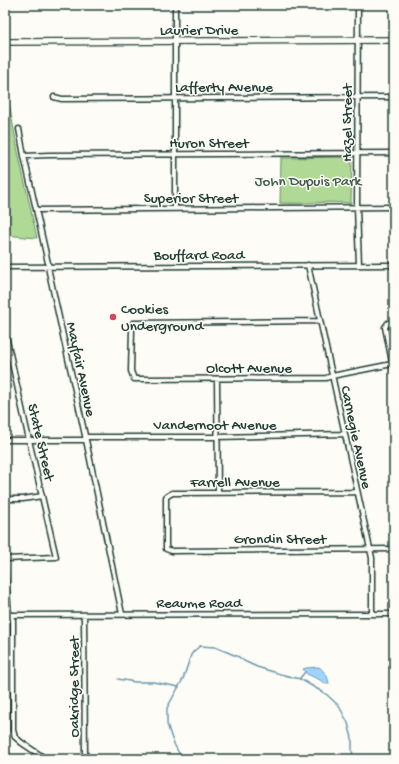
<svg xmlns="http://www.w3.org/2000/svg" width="399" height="764" font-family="'Gochi Hand',sans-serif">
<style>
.green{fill:#afd995;stroke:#678b64}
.water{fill:#9fd4fd;stroke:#6c98ad}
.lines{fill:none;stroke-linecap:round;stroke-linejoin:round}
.stream{stroke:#6c98ad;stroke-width:1.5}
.street-casing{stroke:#1f3d34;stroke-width:7}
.secondary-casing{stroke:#1f3d34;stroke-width:8}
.street{stroke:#fdfcf7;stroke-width:4}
.secondary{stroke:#fdfcf7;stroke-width:5.5}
.rail-casing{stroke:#1f3d34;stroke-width:3}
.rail{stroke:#fdfcf7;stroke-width:1.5;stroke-dasharray:4.5;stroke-linecap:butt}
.poi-dot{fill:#d1495b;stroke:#fdfcf7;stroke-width:1.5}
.labels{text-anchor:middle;stroke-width:3;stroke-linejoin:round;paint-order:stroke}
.street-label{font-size:15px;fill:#1f3d34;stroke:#fdfcf7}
.park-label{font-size:15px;fill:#3c5c47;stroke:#fdfcf7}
.poi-label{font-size:15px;fill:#1f3d34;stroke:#fdfcf7;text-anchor:start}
</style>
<rect width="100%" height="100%" fill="#fdfcf7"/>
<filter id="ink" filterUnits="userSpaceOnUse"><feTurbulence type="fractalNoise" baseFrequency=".025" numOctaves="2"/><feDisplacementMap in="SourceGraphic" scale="8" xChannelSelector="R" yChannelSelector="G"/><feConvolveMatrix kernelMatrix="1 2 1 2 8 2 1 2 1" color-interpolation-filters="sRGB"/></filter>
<g filter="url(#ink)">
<!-- green -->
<path class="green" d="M5 81 18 152 37 238 5 235Z
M352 157 351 203C327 201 304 204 280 203L281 158Z"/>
<!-- water -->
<path class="water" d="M319 667C325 672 328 676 329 684H326L320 680 307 674 303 669 306 668Z"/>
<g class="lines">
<!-- stream -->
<path class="stream" d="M300 678 305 672
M118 679 135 682H153L179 687
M182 759 173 742 167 724V708L183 679 191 655 194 651 200 646 215 647 239 657 244 661 257 667 280 674 300 679 326 694 339 706 348 723 352 738V748L353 759"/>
<!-- street casing -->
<g class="street-casing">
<path id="street" d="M175 5V209
M358 5 357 207 359 265
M54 97 62 99 394 97
M19 129 24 156 48 263 49 272 86 440 122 614
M24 156 49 155 394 153
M37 210 394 207
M308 265 372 558V614
M5 267 394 265
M320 321 133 323 132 329 131 371 134 379H140L326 378 332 376 392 364
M394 322 388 323 385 327 394 372
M5 331 29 440 56 557 5 559
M217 380 218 492
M85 437H217L345 434
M5 440H86
M357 492 172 493 166 497V549L172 551 394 549
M5 499H23L42 496
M5 570 9 615 13 620V730L15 737 22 743 46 759
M5 615 394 614
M84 615 85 759"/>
</g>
<!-- secondary casing -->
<g class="secondary-casing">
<path id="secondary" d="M5 42 394 40"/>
</g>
<!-- street -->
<use href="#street" class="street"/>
<!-- secondary -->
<use href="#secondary" class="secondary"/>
<!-- rail casing -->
<g class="rail-casing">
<path id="rail" d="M5 754 10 759"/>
</g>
<!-- rail -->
<use href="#rail" class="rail"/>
</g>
</g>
<!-- markers -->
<circle class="poi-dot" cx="113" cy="317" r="4"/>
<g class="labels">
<!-- street labels -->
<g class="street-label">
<text x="199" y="34">Laurier Drive</text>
<text x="224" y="91">Lafferty Avenue</text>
<text transform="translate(346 123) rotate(-90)" y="5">Hazel Street</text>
<text x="209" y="147">Huron Street</text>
<text x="191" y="202">Superior Street</text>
<text x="199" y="259">Bouffard Road</text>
<text x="249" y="372">Olcott Avenue</text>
<text transform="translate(82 369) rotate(78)" y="5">Mayfair Avenue</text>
<text x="215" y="429">Vandernoot Avenue</text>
<text transform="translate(357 437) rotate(78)" y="5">Carnegie Avenue</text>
<text transform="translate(42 442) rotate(77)" y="5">State Street</text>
<text x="235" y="486">Farrell Avenue</text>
<text x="280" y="543">Grondin Street</text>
<text x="199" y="607">Reaume Road</text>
<text transform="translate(73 687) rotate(-90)" y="5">Oakridge Street</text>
</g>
<!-- park labels -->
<g class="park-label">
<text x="308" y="185">John Dupuis Park</text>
</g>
<!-- poi labels -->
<g class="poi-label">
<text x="121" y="313">Cookies<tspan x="121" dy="17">Underground</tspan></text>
</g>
</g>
<!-- margin -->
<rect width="399" height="764" fill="none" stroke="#fdfcf7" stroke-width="20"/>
<rect x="10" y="10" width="379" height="744" fill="none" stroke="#1f3d34" stroke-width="1.5" filter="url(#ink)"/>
</svg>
